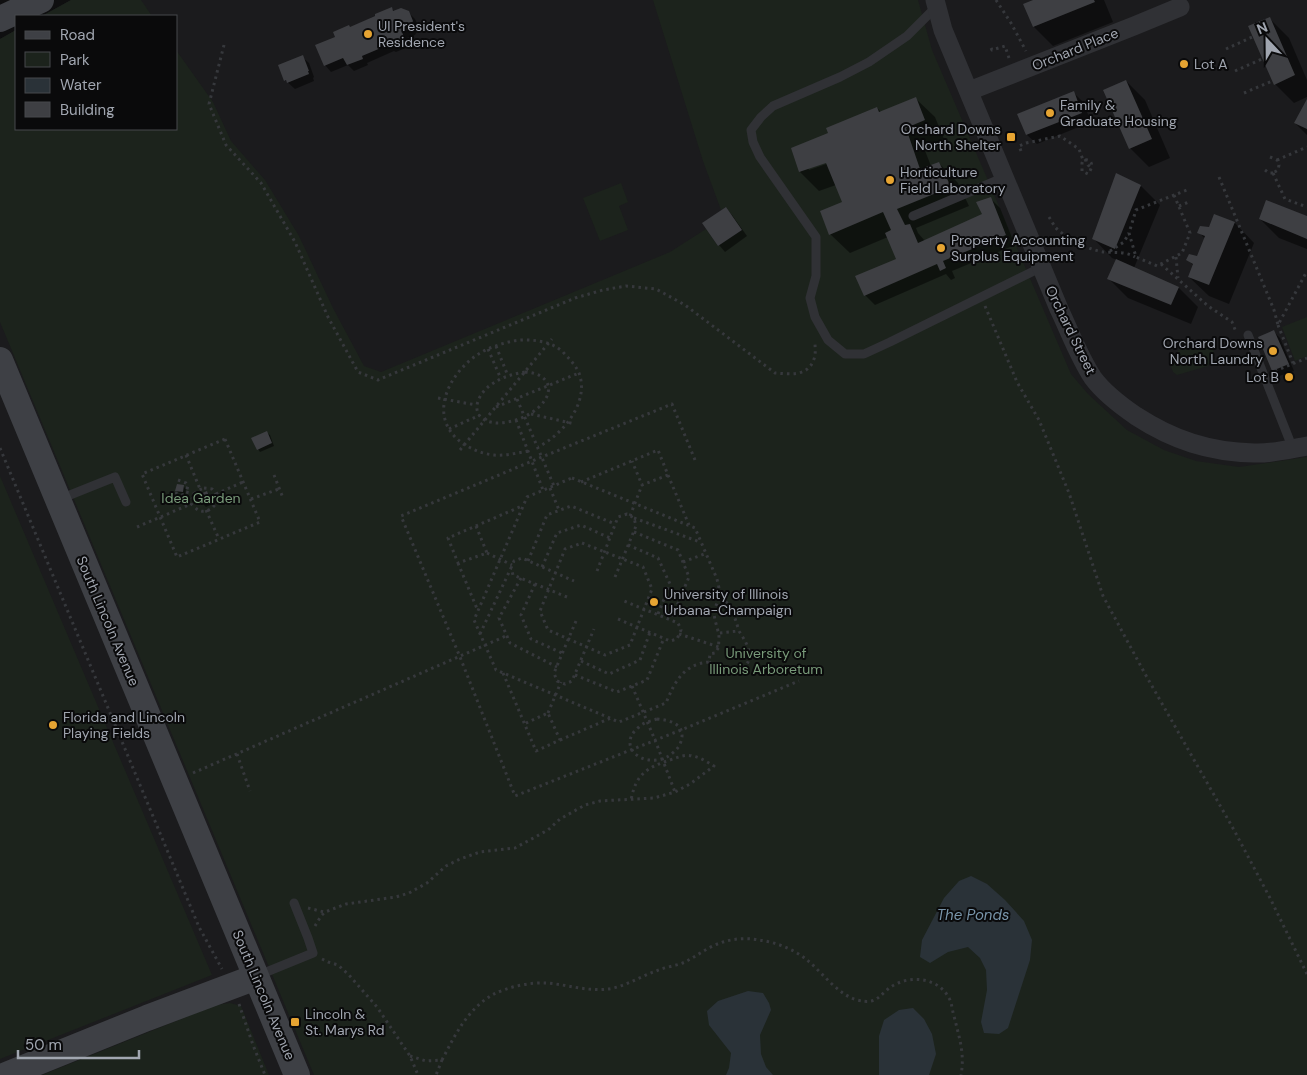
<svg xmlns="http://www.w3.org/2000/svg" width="1307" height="1075" font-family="'DM Sans',sans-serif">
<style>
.built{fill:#1b1b1d}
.green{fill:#1c231c}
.water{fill:#2a3238}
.shadow{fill:#0007;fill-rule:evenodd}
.building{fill:#3e3f43}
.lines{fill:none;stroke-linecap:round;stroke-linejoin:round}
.path{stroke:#36383c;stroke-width:3;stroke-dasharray:2.5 4;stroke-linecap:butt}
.lane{stroke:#303135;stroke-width:9}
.street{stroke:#303135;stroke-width:19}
.secondary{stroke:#3e4045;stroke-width:26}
.poi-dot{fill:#e6a432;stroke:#0a0a0b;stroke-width:2}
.labels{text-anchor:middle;stroke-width:4;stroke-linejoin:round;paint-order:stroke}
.poi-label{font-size:14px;fill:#a1a6b0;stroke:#0a0a0b;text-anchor:start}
.street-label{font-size:14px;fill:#a1a6b0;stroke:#0a0a0b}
.park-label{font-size:14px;fill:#799b7a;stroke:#0a0a0b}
.water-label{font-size:15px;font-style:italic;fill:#7995aa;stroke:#0a0a0b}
</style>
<rect width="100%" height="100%" fill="#0f0f10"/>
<!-- built -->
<path class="built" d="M71 0H1307V1075H0V39L16 30V129H176V16H42Z"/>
<!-- green -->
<path class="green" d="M71 0H141L152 16H42Z
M653 0H918L932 50 1071 374 1088 394 1127 430 1164 450 1196 461 1239 467 1307 457V1075H314L0 322V39L16 30V129H176V50L213 102 231 141 265 180 299 236 333 308 364 366 381 372 670 252 706 229 718 246 742 230 726 207 721 210 703 161Z
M621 183 628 202 619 206 628 230 600 241 583 198Z
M1307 317V356L1295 361 1282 327Z
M1197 342 1214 351 1208 366 1177 375 1173 372 1170 364 1183 343Z
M0 476 212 975 0 1059Z
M230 1003 241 1006 269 1075H42L216 1005Z"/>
<!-- water -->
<path class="water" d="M971 876 987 884 1005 900 1024 921 1032 940 1030 960 1008 1028 999 1034 984 1033 981 1022 987 990 986 970 980 958 968 947 948 952 930 963 920 957 922 940 944 898 959 881Z
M748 991 763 993 769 1003 771 1010 760 1035 761 1054 766 1067 773 1075H726L729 1068 731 1053 709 1025 707 1011 718 1001Z
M913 1008 924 1019 932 1034 936 1054 929 1075H879V1036L884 1020 899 1010Z"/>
<!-- shadow -->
<path class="shadow" d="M1036 0H1104L1113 22 1053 46 1034 27Z
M391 8 395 12H408L415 19 419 28 415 35 407 38 410 46 396 52 394 51 367 63 368 65 354 71 348 65 331 72 325 65 350 28Z
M1269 18 1289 38 1307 80V97L1294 103 1275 84Z
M302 57 309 63 314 77 313 78 314 81 295 89 285 80Z
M1126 81 1145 100 1170 158 1149 167 1130 148Z
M1074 93 1083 102 1091 122 1037 144 1027 135 1019 114Z
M915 98 935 117 944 139 924 148 931 166 939 163 958 183 969 206 916 228 918 233 925 241 984 215 990 198 1000 208 1015 245 952 271 955 278 951 280 946 274 875 305 865 295 898 259 888 237 850 253 830 234 843 203 836 185 819 191 800 172 829 134 877 108 881 112ZM831 159 832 162 809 170 808 168Z
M1307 102V135L1295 123Z
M1141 186 1160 205 1134 268 1179 288 1198 307 1191 324 1128 298 1109 279 1117 260 1112 258 1093 238Z
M726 209 732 215 747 236 725 252 719 245Z
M1215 215 1235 223 1254 243 1229 304 1209 296 1189 277 1194 266 1188 260 1198 257 1205 239 1199 232 1209 228Z
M1307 218V249L1279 238 1260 219Z
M1274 332 1280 338 1294 371 1279 376 1273 370Z
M267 433 270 435 274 446 260 452 258 449Z
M184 487 186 489 185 495 179 493 176 490Z
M207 492 210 495 213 504 206 507 203 504Z"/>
<!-- building -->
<path class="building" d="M1033 0H1094L1095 2 1033 27 1023 4Z
M392 7 393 11 401 8 409 11 413 21 409 29 402 32 405 40 388 47V45L362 56 363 59 347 65 343 58 324 66 315 45 335 37 333 32 349 25 350 27 375 16V14Z
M1270 17 1295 75 1274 85 1248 26Z
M303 55 309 71H308L309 74 287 83 286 80 284 81 278 65Z
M1126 80 1152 139 1129 149 1103 90Z
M1074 91 1082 113 1026 135 1017 114Z
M916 97 925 120 906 128 920 169 939 162 951 187 897 209 905 225 910 224 918 243 982 214 976 202 991 197 1006 235 943 261 946 268 940 271 937 264 864 296 855 276 896 259 885 233 891 230 883 212 829 235 820 211 842 202 826 163 799 172 791 148 828 133 826 128 877 107 879 112Z
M1307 99V129L1294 123Z
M1009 132 1012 140 1008 142 1005 134Z
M1116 173 1141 185 1115 249 1092 239Z
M1266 200 1307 216V239L1259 219Z
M726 207 742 230 718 246 702 223Z
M1214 214 1235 222 1209 285 1188 277 1193 264 1186 260 1189 254 1197 256 1205 236 1197 233 1200 226 1209 227Z
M1116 259 1179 287 1171 305 1107 279Z
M1274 330 1289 364 1272 371 1258 337Z
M267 431 272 443 257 450 251 438Z
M177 484 184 485 183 492 175 491Z
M207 491 211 501 202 505 198 495Z"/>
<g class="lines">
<!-- path -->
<path class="path" d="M996 0 1011 23 1026 51
M224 45 209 104 226 145 261 183 295 242 328 317 358 372 378 380 575 298 603 290 626 286 656 289 685 305 775 373C790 374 808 377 814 359 816 354 815 348 815 343
M991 48 992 50 1005 46 1009 58
M1226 49 1252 37
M1235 71 1262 59
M1244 93 1272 81
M1021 151 1019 146 1026 143 1060 136 1079 149 1083 160 1082 163V171L1088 174C1093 168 1094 158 1083 160
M1270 157 1277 160 1279 165 1278 170 1273 173
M1085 159 1088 165 1092 168
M1277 160 1307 147
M1265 170 1269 173H1273
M1273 173 1285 199 1307 207
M1219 177 1274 310 1278 325 1307 271
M1174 195 1190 233 1182 253 1157 266 1136 257 1129 233 1136 210 1187 190
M1179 206 1191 201
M1049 217C1051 220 1053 224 1055 227 1064 237 1091 251 1104 252 1115 253 1125 251 1135 257
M1110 251 1124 242 1129 233
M1176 257 1178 278
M1161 264 1208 306 1232 322 1236 332
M985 306 1017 382 1039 420 1069 493 1103 596 1144 672 1234 830 1270 898 1307 974
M1278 325 1293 363
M496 346 508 376
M488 349 501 379
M1275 371 1307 358
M525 372C548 373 557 390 539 407 528 417 512 423 497 423 468 421 474 396 492 384 502 377 513 374 525 372Z
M438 398 476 405
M517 399 554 486
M496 407 579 373
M531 414 575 424
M516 420 543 490
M449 429 480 415
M225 439 260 522 177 557 142 474Z
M0 448 199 927 222 969
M460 450 552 339
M528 451C517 453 505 456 494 455 483 454 474 450 465 445 421 417 453 363 490 348 501 344 512 340 524 340 538 340 552 342 563 352 569 359 575 364 579 373 590 403 562 435 538 447
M186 455 200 489
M695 460 672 404 542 457 401 516 460 657 515 796 681 730 799 681
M274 475 283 498
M668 475 689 525
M572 478 695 528 717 579 721 597C711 611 714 616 718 631 720 636 718 642 719 647L715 653 710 654 709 662C684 664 675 681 666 703L619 722 496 670 474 620 527 497Z
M178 480 186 483 188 486 186 492
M581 482 658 450 668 475 642 485 632 461
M204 488 212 489C225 500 209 516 198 510 196 509 193 505 191 504 193 494 194 492 204 488Z
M550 488 559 510
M175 493 184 495 186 492 194 494
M216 494 243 482
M251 499 279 489
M206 510 219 539
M630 516 642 485
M634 518 700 542
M476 526 487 553 458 563 448 538 522 506
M137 527 191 504
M634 532 678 550 689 577 671 620
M582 543 643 567 652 589 630 645 605 655 548 630 540 611 565 549Z
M628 545 658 558 670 584 658 614
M487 553 512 565
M528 561 547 515 571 506 615 524
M683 562 707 553
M458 563 478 611
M542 567 557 533 581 525 610 538
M597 571 618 517 627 514 634 518 636 526 615 577
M521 578 499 618 510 643 557 667
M535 584 521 615 531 639 562 653
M567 597 513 575 511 568 514 561 522 558 574 581
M721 597C732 606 735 618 739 631
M618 619 670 641 677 639 681 630 678 623 624 601
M576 621 554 673 557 681 565 684 572 681 594 629
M480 634 511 568
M679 634 719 647
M581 661 609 674 640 660 650 632
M709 662 723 673H736C739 670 746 666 748 662 753 652 744 639 739 631L719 633
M503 673 536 751 560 740 548 713 524 724
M575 675 617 692 647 680 664 638
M632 686 655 740 675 792
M548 713 561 682
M657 719C671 720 688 725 680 744 678 749 672 754 667 757 641 769 616 745 639 727 644 722 651 721 657 719Z
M560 740 611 718
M237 754 250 791
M193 773 506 636
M308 908 324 912
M315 926 321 916 325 912 346 904 396 897 409 893 427 883 446 866 460 859 480 852 515 848 548 830 560 819 585 805 600 801 654 798 675 792 690 784 714 766C707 762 700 757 692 756 686 754 679 757 673 759 648 767 636 773 631 800
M322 959 328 962 338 965 349 975 377 1007 410 1056 418 1075
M239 1004 253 1045 265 1075
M410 1056 426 1061 442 1060 436 1075
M442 1060C455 1035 467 1010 492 995 507 987 530 982 547 983 570 985 591 993 614 988 629 984 642 976 656 971 665 967 676 966 685 962 695 957 704 950 715 945 729 939 744 937 759 940 775 942 794 949 807 960 823 973 837 994 857 1000 880 1006 879 992 896 984 914 975 939 979 949 998 952 1003 952 1010 954 1016 959 1037 965 1053 961 1075"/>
<!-- lane -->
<path class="lane" d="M936 7 907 36 869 62 840 77 773 106 761 117 751 130 753 142 760 157 816 237V276L810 298 815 317 828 340 845 354H864L890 342 1042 267
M913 216 1005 177
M1248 335 1293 449
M60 499 115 477 126 502
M259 975 313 953 308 938 294 903"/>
<!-- street -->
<path class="street" d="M935 0 943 30 1059 309C1070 332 1079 357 1093 378 1104 393 1120 405 1136 416 1173 440 1209 452 1254 453 1272 454 1290 449 1307 446
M969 91 1134 26 1180 7"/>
<!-- secondary -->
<path class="secondary" d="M0 19 41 0
M0 360 297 1075
M6 1075 147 1018 256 977"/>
</g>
<!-- markers -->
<g class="poi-dot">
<circle cx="368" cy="34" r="5"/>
<circle cx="1184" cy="64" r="5"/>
<circle cx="1050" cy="113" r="5"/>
<rect x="1006" y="132" width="10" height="10" rx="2.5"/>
<circle cx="890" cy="180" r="5"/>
<circle cx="941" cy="248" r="5"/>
<circle cx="1273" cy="351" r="5"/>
<circle cx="1289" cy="377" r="5"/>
<circle cx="654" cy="602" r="5"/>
<circle cx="53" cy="725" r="5"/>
<rect x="290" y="1017" width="10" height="10" rx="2.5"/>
</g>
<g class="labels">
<!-- poi labels -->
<g class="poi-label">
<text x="378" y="31">UI President's<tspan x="378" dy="16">Residence</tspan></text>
<text x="1194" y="69">Lot A</text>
<text x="1060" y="110">Family &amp;<tspan x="1060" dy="16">Graduate Housing</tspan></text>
<text x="1001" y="134" text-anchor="end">Orchard Downs<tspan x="1001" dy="16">North Shelter</tspan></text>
<text x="900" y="177">Horticulture<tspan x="900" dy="16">Field Laboratory</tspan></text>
<text x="951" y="245">Property Accounting<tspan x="951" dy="16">Surplus Equipment</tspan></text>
<text x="1263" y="348" text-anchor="end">Orchard Downs<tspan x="1263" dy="16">North Laundry</tspan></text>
<text x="1279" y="382" text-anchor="end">Lot B</text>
<text x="664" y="599">University of Illinois<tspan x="664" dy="16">Urbana-Champaign</tspan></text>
<text x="63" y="722">Florida and Lincoln<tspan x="63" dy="16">Playing Fields</tspan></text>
<text x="305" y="1019">Lincoln &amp;<tspan x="305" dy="16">St. Marys Rd</tspan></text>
</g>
<!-- street labels -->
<g class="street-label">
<text transform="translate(1075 49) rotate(-22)" y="5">Orchard Place</text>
<text transform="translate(1071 330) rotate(64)" y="5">Orchard Street</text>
<text transform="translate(108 621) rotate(67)" y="5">South Lincoln Avenue</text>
<text transform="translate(264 995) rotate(67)" y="5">South Lincoln Avenue</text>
</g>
<!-- park labels -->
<g class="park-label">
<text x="201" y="503">Idea Garden</text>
<text x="766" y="658">University of<tspan x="766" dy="16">Illinois Arboretum</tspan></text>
</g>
<!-- water labels -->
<g class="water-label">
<text x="973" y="920">The Ponds</text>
</g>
</g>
<!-- legend -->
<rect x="15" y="15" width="162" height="115" fill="#0a0a0b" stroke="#46484d"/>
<rect x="25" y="31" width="25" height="8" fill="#3e4045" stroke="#46484d"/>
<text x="60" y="40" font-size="15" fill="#a1a6b0">Road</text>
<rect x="25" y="52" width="25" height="15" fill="#1c231c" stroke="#46484d"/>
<text x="60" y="65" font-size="15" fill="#a1a6b0">Park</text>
<rect x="25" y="78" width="25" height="15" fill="#2a3238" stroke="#46484d"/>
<text x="60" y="90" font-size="15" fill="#a1a6b0">Water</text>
<rect x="25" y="102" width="25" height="15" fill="#3e3f43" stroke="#46484d"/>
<text x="60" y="115" font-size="15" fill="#a1a6b0">Building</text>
<!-- north arrow -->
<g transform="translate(1267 40) rotate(338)" stroke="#0a0a0b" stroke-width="4" paint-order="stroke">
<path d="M0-4L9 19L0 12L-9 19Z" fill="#a1a6b0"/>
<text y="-8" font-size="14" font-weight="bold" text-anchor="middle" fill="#a1a6b0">N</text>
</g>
<!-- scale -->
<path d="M18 1050v8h121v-8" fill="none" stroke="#a1a6b0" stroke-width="2.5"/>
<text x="25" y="1050" font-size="15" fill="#a1a6b0" stroke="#0a0a0b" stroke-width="4" paint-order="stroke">50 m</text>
</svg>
